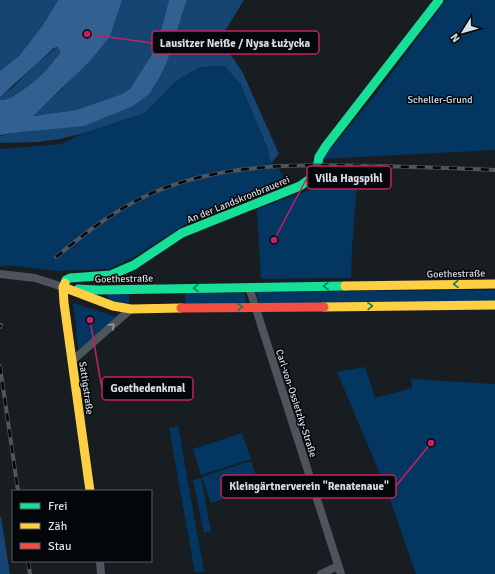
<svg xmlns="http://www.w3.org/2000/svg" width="495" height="574" font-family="Signika,sans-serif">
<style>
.green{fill:#033661}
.forest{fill:#154572}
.water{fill:#316091}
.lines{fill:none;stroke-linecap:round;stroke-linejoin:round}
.street{stroke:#4d545c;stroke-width:8}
.fast{stroke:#16e098;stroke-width:9}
.slow{stroke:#ffcf43;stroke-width:9}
.jam{stroke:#f24e42;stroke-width:9}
.rail-casing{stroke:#50555b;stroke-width:4}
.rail{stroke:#04070a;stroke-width:2.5;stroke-dasharray:8;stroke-linecap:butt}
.oneway{stroke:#0e7e58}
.oneway2{stroke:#9299a0}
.labels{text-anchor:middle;stroke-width:3;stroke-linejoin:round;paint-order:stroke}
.park-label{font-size:10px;fill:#d3e1f1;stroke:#04070a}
.street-label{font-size:10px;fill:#d8dee4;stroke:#04070a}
.leader{fill:none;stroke:#c32262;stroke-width:1.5}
.callout-dot{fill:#c32262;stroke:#04070a;stroke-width:1.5}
.callout{fill:#04070a;stroke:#c32262;stroke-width:1.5}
.callout-label{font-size:11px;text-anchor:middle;font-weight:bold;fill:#d8dee4}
</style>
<rect width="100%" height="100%" fill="#181d22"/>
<!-- green -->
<path class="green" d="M446 0H495V150L322 159 376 94Z
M224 66 240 83 267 147 271 163 278 165 283 178 198 216 133 258 109 269 56 271 16 266H0V149L61 144 84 133 145 113 176 81 200 67Z
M357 186 352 248 351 278 261 279 257 209 318 187Z
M495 290V302L260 304 256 292Z
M185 293H244L247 304 185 305Z
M108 294H129V306L108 302Z
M73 303 117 317 78 350 76 331H77Z
M365 367 375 398 412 388 411 379 495 384V574H416L386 488 337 372Z
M178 426 204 572 195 573 169 428Z
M242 433 251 459 201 475 193 449Z
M251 461 260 487 211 503 202 477Z
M201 478 211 531 204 533 193 480Z"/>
<!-- forest -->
<path class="forest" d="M0 0H58L43 25 19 56 0 71Z
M122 0H169L157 46 130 89 122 94 76 110 32 116 62 89 109 36Z
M187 0H244L220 39 243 73 279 154 271 163 267 147 240 83 224 66 200 67 176 81 145 113 84 133 60 139 38 142 0 143V136L133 106 182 17Z
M57 47 60 50V53C56 58 52 63 48 68 40 77 12 102 0 100V96L12 88 35 65Z
M0 517H1L10 574H0Z"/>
<!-- water -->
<path class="water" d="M58 0H122L110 36 90 61 33 116 76 110 122 94 130 89 157 46 169 0H187L167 62 158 80 149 94 133 106 84 126 21 132 0 135V100C12 102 40 77 48 68 52 63 56 58 60 53V50L57 47 54 48 0 97V71L19 56 43 25Z"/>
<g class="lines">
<!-- street -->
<path class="street" d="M0 274 35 278 63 287
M249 287 341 574
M72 361 131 309
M100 561 101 574
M321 574 338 566"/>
<!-- fast -->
<path class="fast" d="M65 283 66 280 70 278 111 275 134 265 182 233 300 186 313 177 317 168 319 157 326 146 439 0
M78 289 98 290 345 286"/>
<!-- slow -->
<path class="slow" d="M65 283 63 287 64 303 90 491
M345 286 495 284
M63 287 113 306 131 309 181 308
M324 307 495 305"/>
<!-- jam -->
<path class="jam" d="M181 308 324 307"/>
<!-- rail casing -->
<g class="rail-casing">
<path id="rail" d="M56 257C85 233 115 210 150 194 220 163 298 164 374 166 414 167 455 168 495 170
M0 327 1 325
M0 366 18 491
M28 561 30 574"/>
</g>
<!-- rail -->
<use href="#rail" class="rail"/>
</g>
<!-- one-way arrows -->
<defs><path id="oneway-chevron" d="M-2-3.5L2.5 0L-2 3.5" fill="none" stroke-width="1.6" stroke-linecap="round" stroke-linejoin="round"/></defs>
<g class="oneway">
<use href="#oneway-chevron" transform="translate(456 284) rotate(179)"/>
<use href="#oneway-chevron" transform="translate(326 286) rotate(179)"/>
<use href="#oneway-chevron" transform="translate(196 288) rotate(179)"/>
<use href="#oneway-chevron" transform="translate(370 306) rotate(-1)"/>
<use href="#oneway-chevron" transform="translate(240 307) rotate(-1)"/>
</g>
<use class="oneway2" href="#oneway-chevron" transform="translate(112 326) rotate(-42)"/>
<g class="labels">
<!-- park labels -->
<g class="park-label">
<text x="440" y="103">Scheller-Grund</text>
</g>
<!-- street labels -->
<g class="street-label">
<text transform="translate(238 199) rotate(-22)" y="4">An der Landskronbrauerei</text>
<text transform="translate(456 273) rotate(-1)" y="4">Goethestraße</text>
<text transform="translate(124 278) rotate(-1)" y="4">Goethestraße</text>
<text transform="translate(87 388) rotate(82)" y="4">Sattigstraße</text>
<text transform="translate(297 403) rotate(72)" y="4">Carl-von-Ossietzky-Straße</text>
</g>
</g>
<!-- callouts -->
<path class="leader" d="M87 34L152 43M274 240L307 178M90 320L102 389M431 443L396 486"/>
<g class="callout-dot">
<circle cx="87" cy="34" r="4"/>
<circle cx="274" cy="240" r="4"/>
<circle cx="90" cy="320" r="4"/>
<circle cx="431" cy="443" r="4"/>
</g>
<g class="callout">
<rect x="152" y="31" width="167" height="23" rx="4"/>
<rect x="307" y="166" width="84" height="23" rx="4"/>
<rect x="102" y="377" width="91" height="23" rx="4"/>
<rect x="221" y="475" width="175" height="23" rx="4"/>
</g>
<g class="callout-label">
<text x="235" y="47">Lausitzer Neiße / Nysa Łużycka</text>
<text x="349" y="182">Villa Hagspihl</text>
<text x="148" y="392">Goethedenkmal</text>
<text x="309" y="490">Kleingärtnerverein "Renatenaue"</text>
</g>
<!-- legend -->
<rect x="12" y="490" width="140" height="72" fill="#04070a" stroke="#595d61"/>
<rect x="20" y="503" width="20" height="6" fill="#16e098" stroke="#595d61"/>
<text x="48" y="510" font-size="12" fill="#d8dee4">Frei</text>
<rect x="20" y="523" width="20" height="6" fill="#ffcf43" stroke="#595d61"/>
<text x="48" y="530" font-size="12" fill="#d8dee4">Zäh</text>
<rect x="20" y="543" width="20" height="6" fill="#f24e42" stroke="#595d61"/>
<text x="48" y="550" font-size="12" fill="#d8dee4">Stau</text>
<!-- north arrow -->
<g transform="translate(463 32) rotate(233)" stroke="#04070a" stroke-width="3" paint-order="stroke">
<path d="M0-3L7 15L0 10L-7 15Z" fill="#d8dee4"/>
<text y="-6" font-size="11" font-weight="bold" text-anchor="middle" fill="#d8dee4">N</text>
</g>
</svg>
